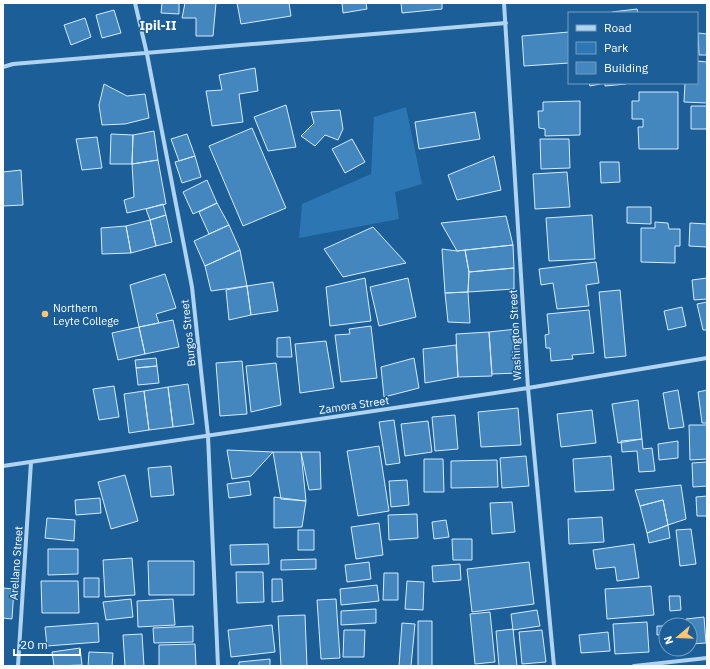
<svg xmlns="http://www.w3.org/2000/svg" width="710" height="669" font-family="'IBM Plex Sans',sans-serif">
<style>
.green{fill:#2c77b3}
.building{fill:#4487be;stroke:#d6ebfb}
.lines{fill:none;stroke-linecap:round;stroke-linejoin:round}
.street{stroke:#b0d3f0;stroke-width:4}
.poi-dot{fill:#ffc66f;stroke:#1c5e97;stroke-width:1.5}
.labels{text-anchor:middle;stroke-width:3;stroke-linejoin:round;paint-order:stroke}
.poi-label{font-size:11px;fill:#fff;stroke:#1c5e97;text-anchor:start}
.street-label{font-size:11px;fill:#fff;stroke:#1c5e97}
.quarter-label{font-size:13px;font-weight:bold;fill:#fff;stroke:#1c5e97}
</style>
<rect width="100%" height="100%" fill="#1c5e97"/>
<!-- green -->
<path class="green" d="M406 107 422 184 395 192 399 219 299 238 302 204 371 174 374 117Z"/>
<!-- building -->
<path class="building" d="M162 3H179V14L161 13Z
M185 3H216L213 36H196V18H182Z
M237 3H289L291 16 241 24Z
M342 3H366L367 9 343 13Z
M401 3H442V9L402 13Z
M637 9 638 13H612V12Z
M114 10 121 33 102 38 96 15Z
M85 18 91 37 71 45 64 25Z
M569 32V63L524 66 522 36Z
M698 33 707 34V55H699Z
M697 61 707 62V103L684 102 685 83H697Z
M255 68 258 91 239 94 243 122 212 126 206 91 222 90 219 75Z
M589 83H626V84L605 86V83L590 86Z
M104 84 127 96 145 94 149 118 125 124 102 125 99 105Z
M639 92H678V149H639L638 127H643V119H632V101H639Z
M580 101V135L545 136V129L539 128 538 111H543V102Z
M286 105 296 147 268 151 254 117Z
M691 106H707V129H691Z
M340 110 343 129 338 140 325 135 315 146 301 136 314 123 311 112Z
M475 112 480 139 419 149 415 122Z
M252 128 286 208 243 226 209 146Z
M154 131 158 160 132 164 133 135Z
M111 134 133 135 132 164H110Z
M187 134 195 156 179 161 171 139Z
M97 137 102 168 82 170 76 139Z
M352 139 365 162 345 173 332 149Z
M540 139H569L570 168 541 169Z
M195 156 201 177 182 183 175 162Z
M494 156 501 190 457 200 448 175Z
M158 160 166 204 127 213 124 200 134 197 132 164Z
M600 162H619L620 182 601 183Z
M21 170 23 205 3 206V172Z
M567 172 570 207 535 209 533 174Z
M207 180 217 203 193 214 183 192Z
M217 203 229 225 209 234 199 212Z
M163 204 166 215 150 220 146 209Z
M627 207H651V224L627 223Z
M166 215 172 242 156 246 150 220Z
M592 215 595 259 549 261 546 218Z
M506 216 513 245 457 251 441 223Z
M150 220 156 246 131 253 126 226Z
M655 222 668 223 669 229H680V246H675V263L641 262V228H655Z
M690 223 707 224V247L689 246Z
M229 225 240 250 205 266 194 241Z
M126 226 131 253 102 254 101 228Z
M373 227 406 263 343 277 324 249Z
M513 245 514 268 469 272 465 250Z
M442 249 457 251 465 250 469 272 468 292 445 293Z
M240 250 247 286 211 291 205 266Z
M596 262 599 283 586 285 589 306 557 309 553 283 541 285 539 269Z
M514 268V289L468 292 469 272Z
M165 274 176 308 156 314 159 323 139 327 130 285Z
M365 278 371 321 330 326 326 287Z
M408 278 416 317 379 326 370 287Z
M707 278V299L694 300 692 280Z
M273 282 278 311 251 315 247 286Z
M247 286 251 315 229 320 226 290Z
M620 290 626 356 605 358 599 292Z
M468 292 470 323 448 322 445 293Z
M707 302V330H703L697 304Z
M682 307 686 326 668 330 664 311Z
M589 310 594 353 572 355 573 359 551 361 550 348H546L545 335 549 334 547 314Z
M173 320 179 347 145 354 139 327Z
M371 326 377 378 341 382 335 335 350 334 349 329Z
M139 327 145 354 118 360 112 333Z
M517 329 520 373 492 374 489 332Z
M489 332 492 376 458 377 456 334Z
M290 337 292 357H277V338Z
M326 341 334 388 300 393 295 344Z
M456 345 458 377 425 383 423 349Z
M156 358 157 366 136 368 135 360Z
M414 358 419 388 384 397 381 367Z
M242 361 247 414 220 416 216 363Z
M276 363 281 405 251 412 246 366Z
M157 366 159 383 138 385 136 368Z
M188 384 194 424 173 427 168 387Z
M114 386 119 417 99 420 93 389Z
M168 387 173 427 149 430 144 391Z
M678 390 684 427 669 429 663 393Z
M707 390V423H702L698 392Z
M144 391 149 430 129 433 124 394Z
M638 400 642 439 618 443 612 404Z
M518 408 521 445 481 447 478 412Z
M592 410 596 443 561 447 557 414Z
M455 415 458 449 435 451 432 417Z
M394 420 400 463 386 465 379 422Z
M428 421 432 452 405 456 401 424Z
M689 425H707V459L690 460Z
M642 439 643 449 652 448 655 471 639 472 637 451 622 452 621 441Z
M678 441V458L659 460 658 444Z
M379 446 389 511 358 516 347 451Z
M227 450 273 452 251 476 232 479Z
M273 452H301L306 501 281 499Z
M301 452H320L321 489 309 490Z
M526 456 529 486 502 488 500 458Z
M611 456 614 490 575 492 573 459Z
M424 459H443L444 492H424Z
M497 460 498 487 451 488V461Z
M707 462V486L693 487 692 463Z
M171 466 174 495 151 497 148 468Z
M125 475 138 521 111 529 98 482Z
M407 480 409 505 391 507 389 481Z
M249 481 251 495 229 498 227 484Z
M681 485 686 519 668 525 663 500 640 506 635 490Z
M707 496V516H697L696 497Z
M274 497 306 501 302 527 274 528Z
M100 498 101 513 76 515 75 500Z
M663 500 668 525 647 533 640 506Z
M512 502 515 532 492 534 490 503Z
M417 514 418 538 389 540 388 515Z
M602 517 604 542 569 544 568 519Z
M47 518 75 520 74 541 45 538Z
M446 520 449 537 434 539 432 522Z
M379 523 383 555 356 559 351 527Z
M668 525 670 538 649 543 647 533Z
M691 529 696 564 680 566 676 530Z
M298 530H314V550H298Z
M452 539H472V560H453Z
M268 544 269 564 231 565 230 545Z
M634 544 639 578 617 581 615 567 596 569 593 550Z
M48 549H78V574L48 575Z
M132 558 135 595 105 597 103 560Z
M316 559V569L281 570V560Z
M148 561H194V595H149Z
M369 562 371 579 347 582 345 565Z
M529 562 534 604 472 612 467 569Z
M460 564 461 580 433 582 432 566Z
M236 572H263L264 602 237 603Z
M384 573H398V600H383Z
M84 578H99V597H84Z
M272 579H282L283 601 272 602Z
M41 581H78L79 613H42Z
M407 581 424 582 423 610 405 609Z
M377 585 379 601 341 605 340 589Z
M651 586 654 615 607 619 605 589Z
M3 588 14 589 12 619 3 618Z
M669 596H680L681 610 670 611Z
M131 599 133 617 106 620 103 602Z
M173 599 175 625 138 627 137 601Z
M336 599 340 658 321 659 317 600Z
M376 609V623L341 625V611Z
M537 610 540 626 513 630 511 614Z
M490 612 495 662 475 664 470 614Z
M305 615 307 666H281L278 616Z
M704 617 706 643 690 644V625H686V619Z
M418 621H432V666H418Z
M647 622 649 652 615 654 613 624Z
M98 623 99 642 47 646 45 627Z
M402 623 415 624 411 666H399Z
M272 625 275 652 231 657 228 630Z
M193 626V642L154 643 153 628Z
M657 626H666V634L657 635Z
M513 629 517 666H499L496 631Z
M344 630H365L364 657H343Z
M542 630 546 662 522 664 519 632Z
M608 632 610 651 581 653 579 635Z
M142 634 144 666H125L123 635Z
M195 644 196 666H159V645Z
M80 648 82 665 54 666 52 652Z
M89 652 113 653 112 666H88Z
M270 659V666H239V662Z"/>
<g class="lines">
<!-- street -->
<path class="street" d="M135 3 147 54 192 287 208 436 218 666
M504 3 528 388 554 666
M3 67 13 64 506 23
M3 466 528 388 707 358
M18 666 31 462
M634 666 707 658"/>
</g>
<!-- markers -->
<circle class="poi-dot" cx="45" cy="314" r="4"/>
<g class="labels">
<!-- poi labels -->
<g class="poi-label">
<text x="53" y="312">Northern<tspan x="53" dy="13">Leyte College</tspan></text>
</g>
<!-- street labels -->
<g class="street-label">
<text transform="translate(188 333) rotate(-96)" y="4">Burgos Street</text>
<text transform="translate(515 335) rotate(-93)" y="4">Washington Street</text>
<text transform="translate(354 405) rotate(-8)" y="4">Zamora Street</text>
<text transform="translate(16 563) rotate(-86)" y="4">Arellano Street</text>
</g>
<!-- quarter labels -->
<g class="quarter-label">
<text x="158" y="30">Ipil-II</text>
</g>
</g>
<!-- border -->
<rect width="710" height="669" fill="none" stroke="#ffffff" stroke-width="8"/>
<!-- legend -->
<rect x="568" y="12" width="130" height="72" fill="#1c5e97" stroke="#779ec1"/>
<rect x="576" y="25" width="20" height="6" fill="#b0d3f0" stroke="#779ec1"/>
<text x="604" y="32" font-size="12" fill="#ffffff">Road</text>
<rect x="576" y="42" width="20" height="12" fill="#2c77b3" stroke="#779ec1"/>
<text x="604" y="52" font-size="12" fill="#ffffff">Park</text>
<rect x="576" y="62" width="20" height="12" fill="#4487be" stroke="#779ec1"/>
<text x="604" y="72" font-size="12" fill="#ffffff">Building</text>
<!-- north arrow -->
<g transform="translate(678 637) rotate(251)"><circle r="19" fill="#1c5e97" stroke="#779ec1"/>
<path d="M0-3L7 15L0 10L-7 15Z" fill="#ffc66f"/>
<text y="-6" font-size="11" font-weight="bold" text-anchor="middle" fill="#ffffff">N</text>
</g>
<!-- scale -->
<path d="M14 649v6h66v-6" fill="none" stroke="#ffffff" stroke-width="2"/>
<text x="20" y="649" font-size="12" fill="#ffffff" stroke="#1c5e97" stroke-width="3" paint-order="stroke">20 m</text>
</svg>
